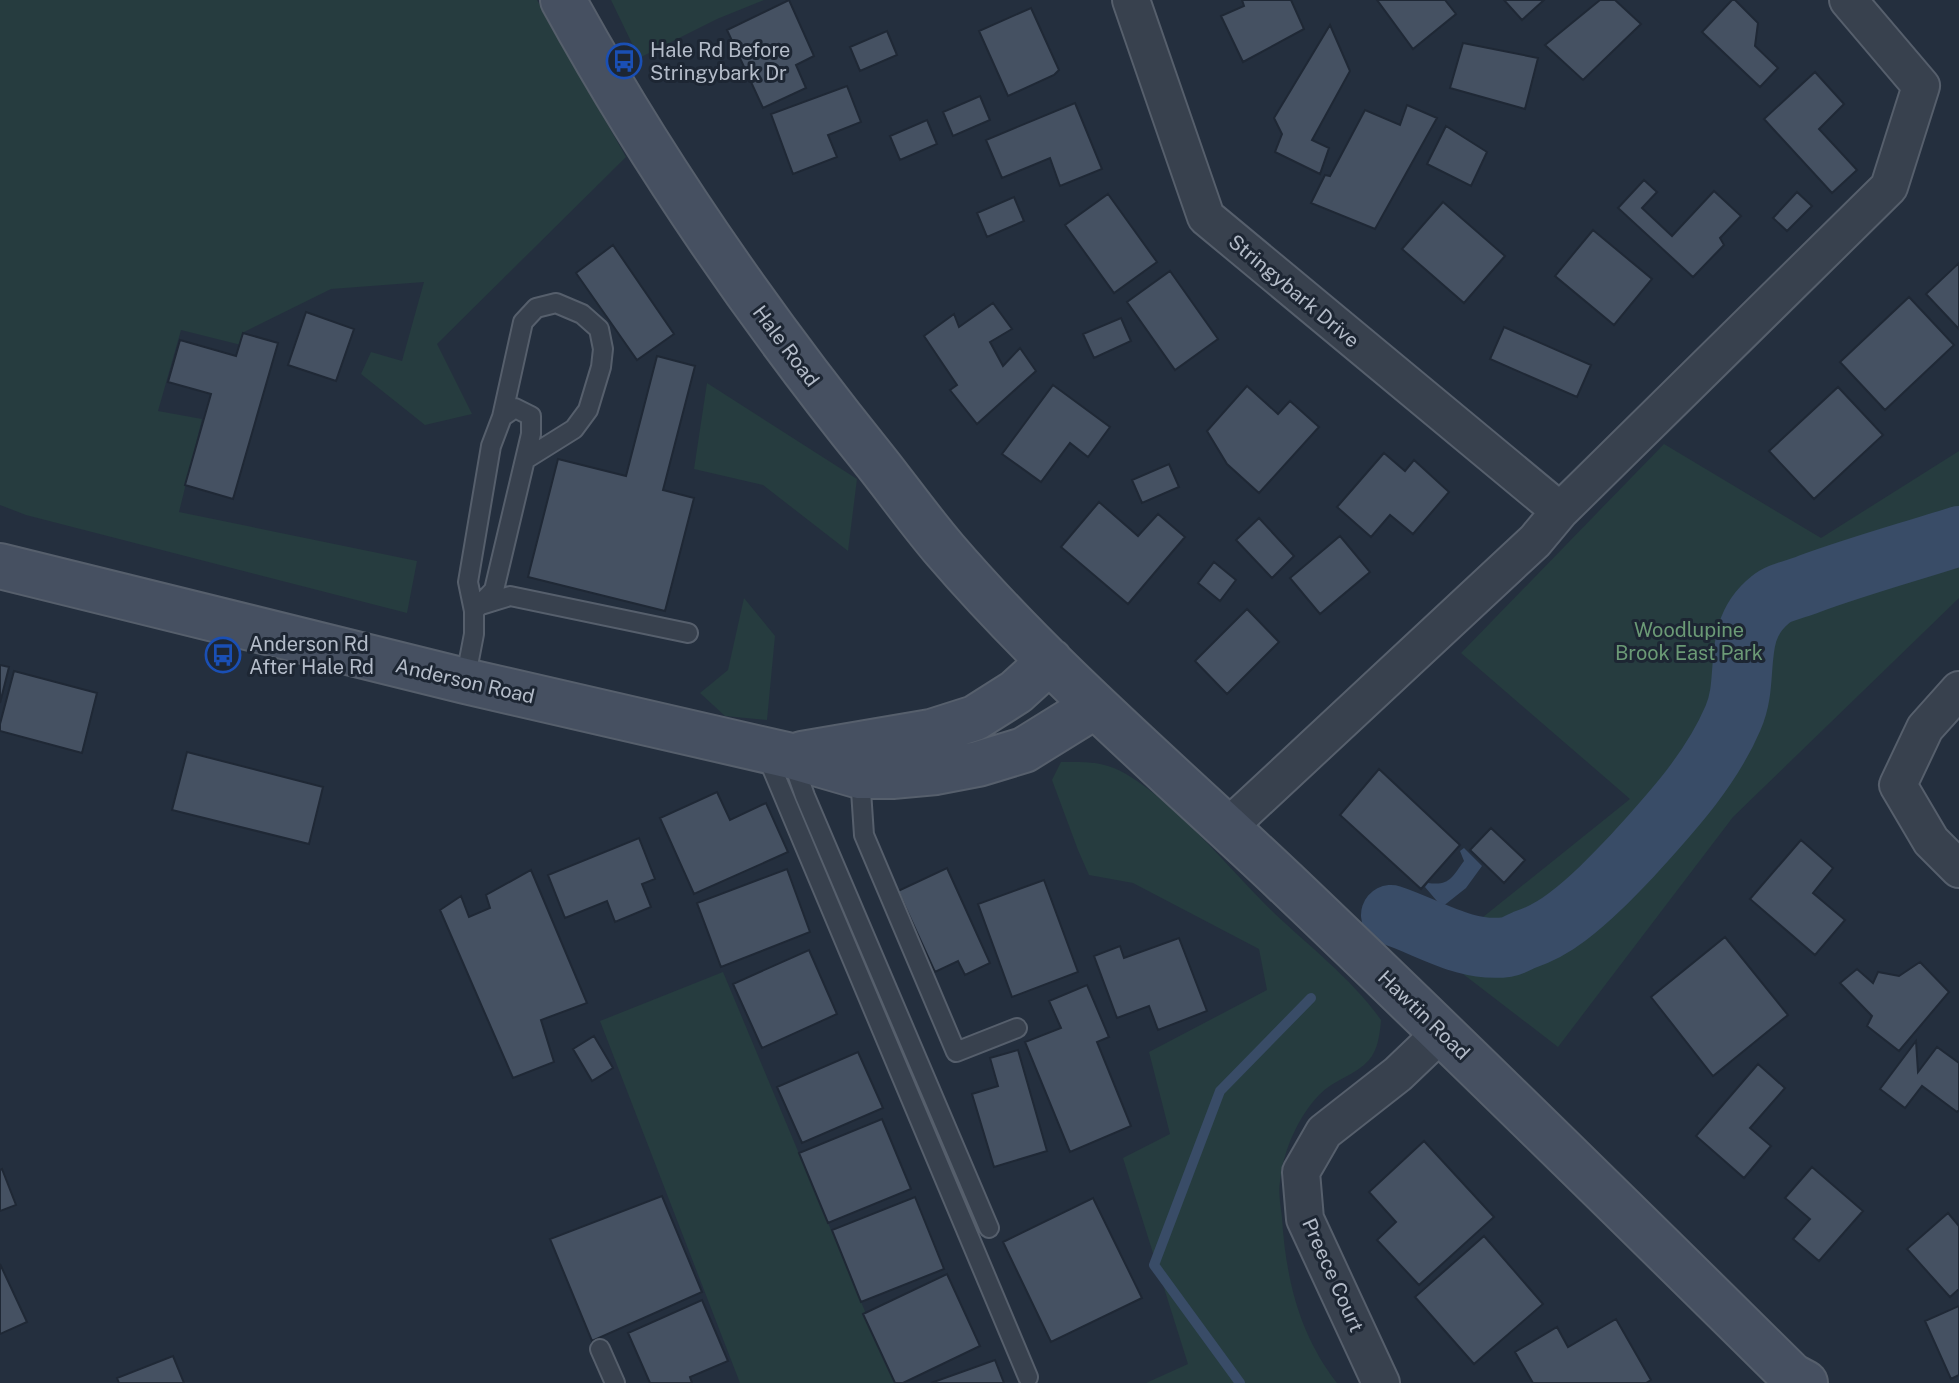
<svg xmlns="http://www.w3.org/2000/svg" width="1959" height="1383" font-family="'Public Sans',sans-serif">
<style>
.green{fill:#263c3f}
.water{fill:#394c67}
.lines{fill:none;stroke-linecap:round;stroke-linejoin:round}
.stream{stroke:#394c67;stroke-width:10}
.river{stroke:#394c67;stroke-width:60}
.building{fill:#455162;stroke:#1f2835;stroke-width:2}
.lane-casing{stroke:#565f6c;stroke-width:22}
.street-casing{stroke:#565f6c;stroke-width:40}
.secondary-casing{stroke:#565f6c;stroke-width:48}
.lane{stroke:#38414e;stroke-width:18}
.street{stroke:#38414e;stroke-width:36}
.secondary{stroke:#465061;stroke-width:44}
.labels{text-anchor:middle;stroke-width:6;stroke-linejoin:round;paint-order:stroke}
.poi-label{font-size:20px;fill:#b4bcc9;stroke:#1d2633;text-anchor:start}
.street-label{font-size:20px;fill:#b4bcc9;stroke:#1d2633}
.park-label{font-size:20px;fill:#6b9a76;stroke:#1d2633}
</style>
<rect width="100%" height="100%" fill="#242f3e"/>
<!-- green -->
<path class="green" d="M0 0H537L626 157 437 344 472 414 425 425 361 374 371 352 402 361 424 282 331 289 244 332 241 345 181 330 158 411 202 419 179 512 417 561 407 613 26 515 0 505Z
M611 0H764L717 19 639 58Z
M707 383 857 479 848 551 763 485 694 469Z
M1664 444 1821 538 1959 451V598L1733 817 1558 1047 1437 954 1630 799 1461 653Z
M744 598 775 636 767 720 725 716 700 693 728 670Z
M1061 762C1087 762 1104 761 1126 774 1180 806 1228 868 1273 912 1310 947 1352 979 1381 1020 1380 1033 1378 1050 1369 1060 1356 1075 1333 1080 1319 1095 1298 1117 1283 1151 1280 1182 1278 1194 1281 1207 1282 1218 1286 1279 1299 1334 1337 1383H1146L1188 1364 1123 1158 1170 1134 1149 1052 1267 990 1259 949 1133 883 1089 875 1078 850 1052 780Z
M723 972 895 1383H740L600 1021Z"/>
<!-- water -->
<path class="water" d="M1464 848 1482 866 1466 888 1442 907 1425 887 1428 883C1450 886 1452 877 1464 861L1460 851Z"/>
<g class="lines">
<!-- stream -->
<path class="stream" d="M1240 1383 1154 1265 1220 1091 1311 998"/>
<!-- river -->
<path class="river" d="M1391 915C1428 927 1466 953 1507 947 1513 946 1519 942 1524 940 1539 935 1554 927 1567 917 1591 899 1612 877 1633 855 1670 814 1711 770 1733 718 1751 678 1730 632 1770 600 1779 592 1797 589 1809 584 1858 566 1909 552 1959 536"/>
</g>
<!-- building -->
<path class="building" d="M789 0 814 56 796 65 806 88 763 108 727 30Z
M1242 0H1291L1304 29 1243 62 1221 16 1244 6Z
M1377 0H1445L1456 14 1413 49Z
M1504 0H1544L1522 20Z
M1600 0H1615L1641 24 1583 80 1545 45Z
M1732 0H1735L1758 23 1755 46 1778 68 1760 87 1702 32Z
M1031 8 1059 70 1054 75 1008 96 979 31Z
M1330 25 1350 71 1312 140 1329 148 1320 174 1275 152 1282 134 1274 118Z
M887 31 897 55 860 71 850 47Z
M1463 43 1538 58 1525 109 1450 88Z
M1815 72 1844 104 1819 129 1857 170 1832 193 1764 119Z
M847 86 861 122 828 135 837 157 793 174 771 114Z
M980 96 990 120 953 136 943 112Z
M1075 103 1102 169 1060 186 1050 158 1002 178 986 140Z
M1407 105 1437 118 1375 229 1311 203 1325 175 1330 176 1365 110 1400 125Z
M927 120 937 144 900 160 890 136Z
M1446 126 1487 152 1471 186 1427 164Z
M1644 180 1657 192 1642 208 1672 236 1714 191 1741 216 1720 238 1724 245 1693 277 1618 208Z
M1797 192 1812 206 1787 231 1773 218Z
M1108 194 1157 262 1114 293 1065 225Z
M1014 197 1024 221 987 237 977 213Z
M1443 202 1505 256 1464 303 1402 249Z
M1593 230 1652 279 1614 325 1555 276Z
M613 245 674 334 637 360 576 273Z
M1959 263V329L1926 294Z
M1170 271 1218 339 1175 370 1127 302Z
M1909 297 1954 345 1885 410 1840 362Z
M993 303 1012 329 990 342 1003 366 1020 348 1036 371 977 424 950 390 957 385 924 336 954 314 959 327Z
M306 312 354 329 336 381 288 365Z
M1121 318 1131 341 1094 358 1083 334Z
M1504 327 1591 365 1577 397 1490 359Z
M243 333 278 343 233 499 185 485 211 394 168 382 180 340 236 356Z
M657 356 695 366 663 490 694 498 665 611 528 577 558 459 626 476Z
M1053 385 1110 427 1088 457 1070 443 1041 482 1002 454Z
M1247 386 1278 414 1290 401 1319 427 1259 493 1227 464 1207 431Z
M1838 387 1883 435 1814 499 1769 451Z
M1384 453 1405 471 1414 460 1449 492 1413 534 1390 515 1371 537 1337 507Z
M1169 464 1179 487 1142 503 1132 480Z
M1099 502 1138 536 1158 514 1185 537 1128 604 1061 547Z
M1259 518 1294 556 1272 578 1236 540Z
M1340 536 1370 572 1320 614 1290 578Z
M1214 562 1236 580 1220 601 1198 583Z
M1247 609 1279 642 1227 694 1195 661Z
M0 665 9 667 0 703Z
M14 671 97 693 82 753 0 731V724Z
M187 752 323 787 309 844 172 810Z
M1379 769 1460 845 1421 889 1340 815Z
M717 792 730 820 766 803 788 852 694 894 660 818Z
M1491 828 1525 860 1504 883 1470 850Z
M639 838 655 879 642 884 651 907 615 922 607 901 565 918 548 875Z
M1801 840 1833 868 1813 893 1845 920 1815 955 1750 899Z
M947 868 990 963 965 975 958 961 935 972 898 891Z
M787 869 810 932 721 967 697 903Z
M531 870 587 1003 541 1020 554 1062 513 1078 440 910 461 896 469 917 490 908 486 895Z
M1044 880 1078 972 1012 997 978 904Z
M1725 937 1788 1015 1713 1076 1651 997Z
M1179 938 1207 1011 1158 1030 1149 1006 1117 1018 1094 956 1120 946 1124 958Z
M809 950 837 1014 762 1048 733 984Z
M1920 962 1949 992 1899 1051 1867 1026 1872 1016 1840 983 1857 969 1873 983 1878 972 1899 976Z
M1087 985 1109 1037 1097 1042 1131 1126 1070 1152 1025 1042 1061 1028 1049 1001Z
M594 1036 613 1068 592 1081 573 1049Z
M1916 1041 1918 1072 1937 1047 1959 1063V1110L1957 1112 1922 1086 1905 1108 1880 1089Z
M1018 1050 1047 1151 994 1167 972 1094 998 1086 990 1058Z
M858 1052 883 1108 802 1143 777 1087Z
M1758 1064 1785 1088 1750 1128 1771 1146 1744 1178 1696 1136Z
M882 1119 911 1189 828 1223 799 1153Z
M1424 1141 1494 1217 1419 1285 1377 1240 1396 1222 1369 1192Z
M1812 1167 1863 1211 1819 1261 1793 1239 1810 1219 1785 1198Z
M2 1169 16 1205 0 1211V1170Z
M662 1196 702 1292 592 1341 550 1239Z
M915 1197 944 1269 861 1302 832 1230Z
M1093 1198 1142 1298 1051 1342 1003 1242Z
M1948 1213 1959 1226V1289L1950 1297 1907 1249Z
M1484 1236 1543 1304 1474 1364 1415 1297Z
M0 1264 27 1322 0 1334Z
M947 1274 980 1346 903 1383H895L863 1314Z
M702 1300 728 1361 690 1377 692 1383H650L628 1333Z
M1959 1306V1375L1951 1379 1925 1321Z
M1616 1319 1651 1380 1646 1383H1533L1515 1352 1557 1327 1568 1347Z
M173 1356 184 1383H119L117 1378Z
M995 1360 1004 1383H931Z"/>
<g class="lines">
<!-- lane casing -->
<g class="lane-casing">
<path id="lane" d="M502 417 523 322 536 308 556 303 582 314 599 329 603 349 601 367 588 410 574 429 526 459
M481 605 510 596 688 633
M465 681 474 634V611L468 582 491 446 502 417 515 408 531 416V434L494 590 474 611
M766 754 1028 1377
M792 759 805 796 989 1228
M860 776 864 835 956 1052 1017 1028
M600 1349 615 1383"/>
</g>
<!-- street casing -->
<g class="street-casing">
<path id="street" d="M1131 0 1206 217 1560 511
M1959 690 1925 728 1898 785 1931 841 1959 869
M1228 827 1535 541 1560 511 1889 187 1921 86 1848 0
M1381 1383 1305 1219 1301 1172 1324 1132 1398 1074 1442 1032"/>
</g>
<!-- secondary casing -->
<g class="secondary-casing">
<path id="secondary" d="M563 0C653 164 759 317 876 462 899 491 921 522 945 550 1048 670 1170 773 1285 882 1456 1045 1624 1210 1792 1376L1805 1383
M0 566 465 681 791 756 860 776H892L936 772 978 764 1024 750 1095 706
M802 754 931 732 975 718 1016 692 1050 661"/>
</g>
<!-- lane -->
<use href="#lane" class="lane"/>
<!-- street -->
<use href="#street" class="street"/>
<!-- secondary -->
<use href="#secondary" class="secondary"/>
</g>
<!-- icons -->
<defs>
<g id="bus-ring" transform="scale(1.8)"><circle r="9.5" fill="#1d2633" stroke="#1a4fb4" stroke-width="1.5"/><path d="M-5-6H5V4H4V6H2V4H-2V6H-4V4H-5ZM-3.5-4V0h7V-4ZM-3.5 1.2v1.5H-2V1.2ZM2 1.2v1.5H3.5V1.2Z" fill="#1a4fb4"/></g>
</defs>
<g fill-rule="evenodd">
<use href="#bus-ring" x="624" y="61"/>
<use href="#bus-ring" x="223" y="655"/>
</g>
<g class="labels">
<!-- poi labels -->
<g class="poi-label">
<text x="650" y="57">Hale Rd Before<tspan x="650" dy="23">Stringybark Dr</tspan></text>
<text x="249" y="651">Anderson Rd<tspan x="249" dy="23">After Hale Rd</tspan></text>
</g>
<!-- street labels -->
<g class="street-label">
<text transform="translate(1294 291) rotate(40)" y="7">Stringybark Drive</text>
<text transform="translate(786 346) rotate(53)" y="7">Hale Road</text>
<text transform="translate(465 681) rotate(13)" y="7">Anderson Road</text>
<text transform="translate(1424 1015) rotate(44)" y="7">Hawtin Road</text>
<text transform="translate(1333 1275) rotate(66)" y="7">Preece Court</text>
</g>
<!-- park labels -->
<g class="park-label">
<text x="1689" y="637">Woodlupine<tspan x="1689" dy="23">Brook East Park</tspan></text>
</g>
</g>
</svg>
